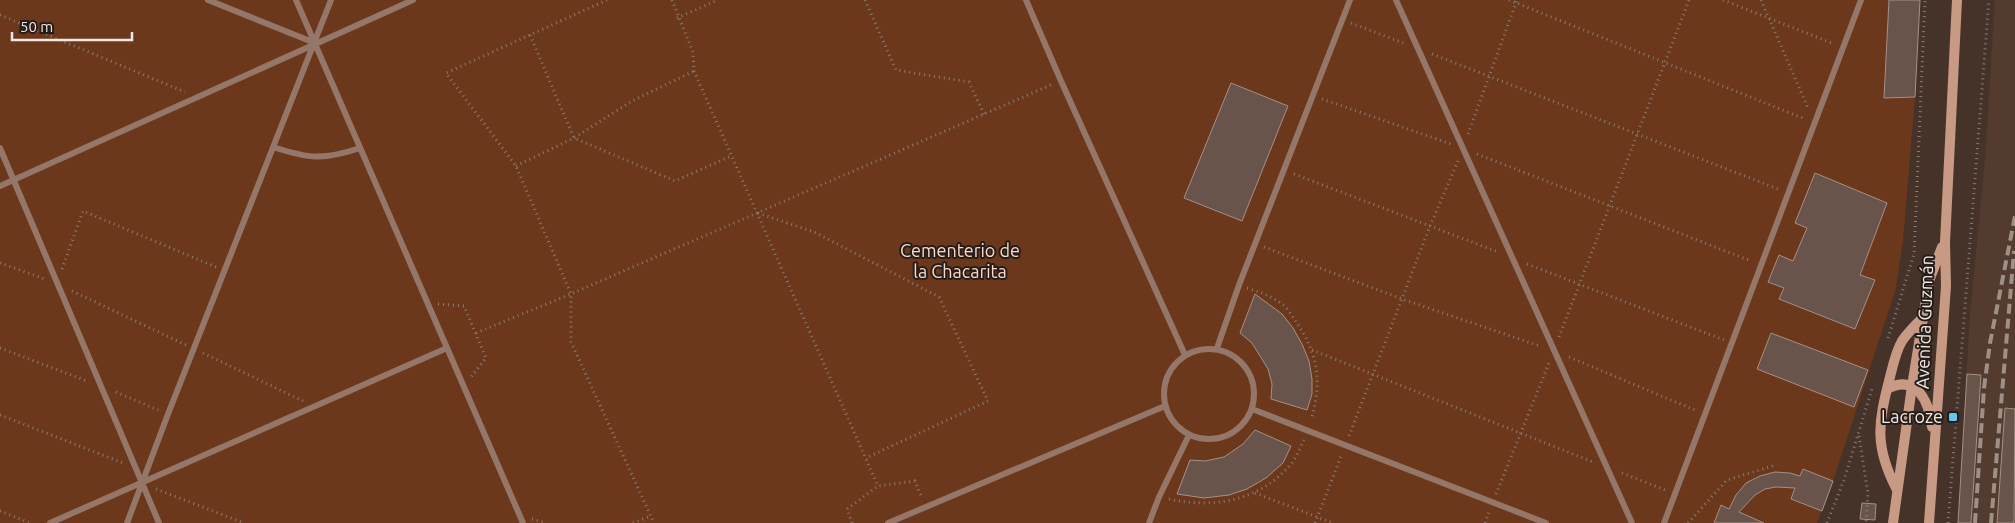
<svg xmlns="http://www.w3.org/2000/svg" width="2015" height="523" font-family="Ubuntu,sans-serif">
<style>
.built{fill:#533b2f}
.green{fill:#6b381b}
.building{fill:#68544a;stroke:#a69085}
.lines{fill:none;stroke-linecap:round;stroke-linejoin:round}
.path{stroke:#8a7b73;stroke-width:3;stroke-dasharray:1 4;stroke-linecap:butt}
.service{stroke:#947768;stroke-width:6}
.secondary{stroke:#c89a83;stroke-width:10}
.rail{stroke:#9e8f88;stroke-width:4;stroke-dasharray:10 5;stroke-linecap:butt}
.poi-dot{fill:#64c5ee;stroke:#251d19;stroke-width:2}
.labels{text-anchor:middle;stroke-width:4;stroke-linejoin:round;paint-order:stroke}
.park-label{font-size:18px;fill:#fcd7c4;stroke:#251d19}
.street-label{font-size:18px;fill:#f3e7e1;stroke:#251d19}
.poi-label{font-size:18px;fill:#f3e7e1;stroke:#251d19;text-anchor:end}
</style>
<rect width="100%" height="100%" fill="#45332a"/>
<!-- built -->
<path class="built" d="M1995 0H2015V523H1958L1970 315 1985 160Z"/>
<!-- green -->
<path class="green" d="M0 0H1920L1915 97 1903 241 1896 288 1833 481 1817 523H0Z"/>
<!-- building -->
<path class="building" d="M1889 0H1920L1915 97 1884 98Z
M1231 83 1288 106 1242 221 1184 198Z
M1815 173 1887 203 1860 275 1875 280 1855 329 1779 299 1784 288 1768 282 1779 255 1793 261 1807 228 1795 223Z
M1255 294 1282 314 1293 328 1302 344 1309 361 1312 379V394L1307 410 1271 399 1272 384 1268 369 1252 343 1240 333Z
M1771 333 1868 370 1854 407 1757 369Z
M1967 374 1981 375 1971 523H1958Z
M2005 408 2015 409 2014 523H1997Z
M1255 430 1291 446 1283 463 1266 478 1247 489 1229 495 1204 498 1177 494 1190 460 1205 461 1224 457 1243 444Z
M1803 469 1833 481 1822 511 1791 499 1795 488 1776 487 1765 489 1755 495 1739 512 1764 523H1714L1721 505 1729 509 1736 495 1746 483 1760 476 1775 472 1790 473 1800 476Z
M1862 503 1876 504 1875 520 1860 519Z"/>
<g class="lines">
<!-- path -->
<path class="path" d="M607 0 446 73 516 166 571 294V342L654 523
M672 0 693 52 694 71 878 486
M865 0 896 70 969 82 984 114
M1509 0 1805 119
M1723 0 1834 44
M1761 0 1808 108
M0 15 185 92
M677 18 718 0
M1351 23 1403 43
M530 35 574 138 675 181 731 156
M1432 54 1778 189
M1322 99 1451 144
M1468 134 1517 0
M1477 154 1751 261
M516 166 574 138 632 101 694 71
M1294 174 1498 252
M758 213 814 232 939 297 988 401 866 458
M1264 247 1402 299 1540 346
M0 263 45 279
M1527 264 1724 340
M62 269 83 211 216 267
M1247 288C1260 292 1271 296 1282 304 1288 308 1292 316 1296 322 1319 355 1322 382 1311 420
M72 291 186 345
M438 304 464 306 486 358 471 377
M476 333 571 294 1053 84
M1559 337 1689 0
M1888 338 1914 254 1925 0
M0 348 87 381
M1312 350 1593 462
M203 353 303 401
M1569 357 1697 411
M116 392 158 410
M0 415 123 463
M1349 436 1430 226 1458 161
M1859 436 1868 494 1866 523
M1622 473 1665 490
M156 489 244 523
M1255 493 1333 523
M1496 494 1549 363
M1169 499C1214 509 1260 501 1291 464 1296 458 1300 448 1304 440
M0 511 30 523
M532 519 545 523
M633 523 651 516
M852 523 847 509 878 486 915 481 922 498
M1315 523 1342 454
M1485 523 1489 512
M1688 523 1727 480 1776 465
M1827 523 1844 480 1872 389
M1948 523 1989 0"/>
<!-- service -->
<path class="service" d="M208 0 315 43
M296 0 523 523
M1026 0 1061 81 1185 355
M1396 0 1632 523
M273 147C309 159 324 160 360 148
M0 148 159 523
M0 186 413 0
M1217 348 1239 285 1350 0
M1164 394a45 45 0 1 1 90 0a45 45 0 1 1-90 0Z
M1252 409 1546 523
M50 523 447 348
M127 523 168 414 331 0
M888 523 1165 406
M1149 523 1159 497 1189 435
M1664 523 1861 0"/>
<!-- secondary -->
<path class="secondary" d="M1887 389C1917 373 1929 402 1932 427
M1897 490C1874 446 1878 423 1890 377 1893 365 1896 351 1902 341 1908 332 1916 325 1923 317
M1893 523 1912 386 1929 281 1942 247
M1929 523 1946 286 1945 242 1957 0"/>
<!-- rail -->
<path class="rail" d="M1975 523 1984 388 1990 343 2015 216
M1991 523 2014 251"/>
</g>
<!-- markers -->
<rect class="poi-dot" x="1948" y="412" width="10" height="10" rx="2.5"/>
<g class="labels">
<!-- park labels -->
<g class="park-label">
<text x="960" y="257">Cementerio de<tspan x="960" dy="21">la Chacarita</tspan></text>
</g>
<!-- street labels -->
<g class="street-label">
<text transform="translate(1925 322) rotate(-88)" y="6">Avenida Guzmán</text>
</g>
<!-- poi labels -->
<g class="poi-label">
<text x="1943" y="423">Lacroze</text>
</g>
</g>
<!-- scale -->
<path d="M12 32v8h120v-8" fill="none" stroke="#f3e7e1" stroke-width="2.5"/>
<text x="20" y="32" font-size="15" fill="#f3e7e1" stroke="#251d19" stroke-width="4" paint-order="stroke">50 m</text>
</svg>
